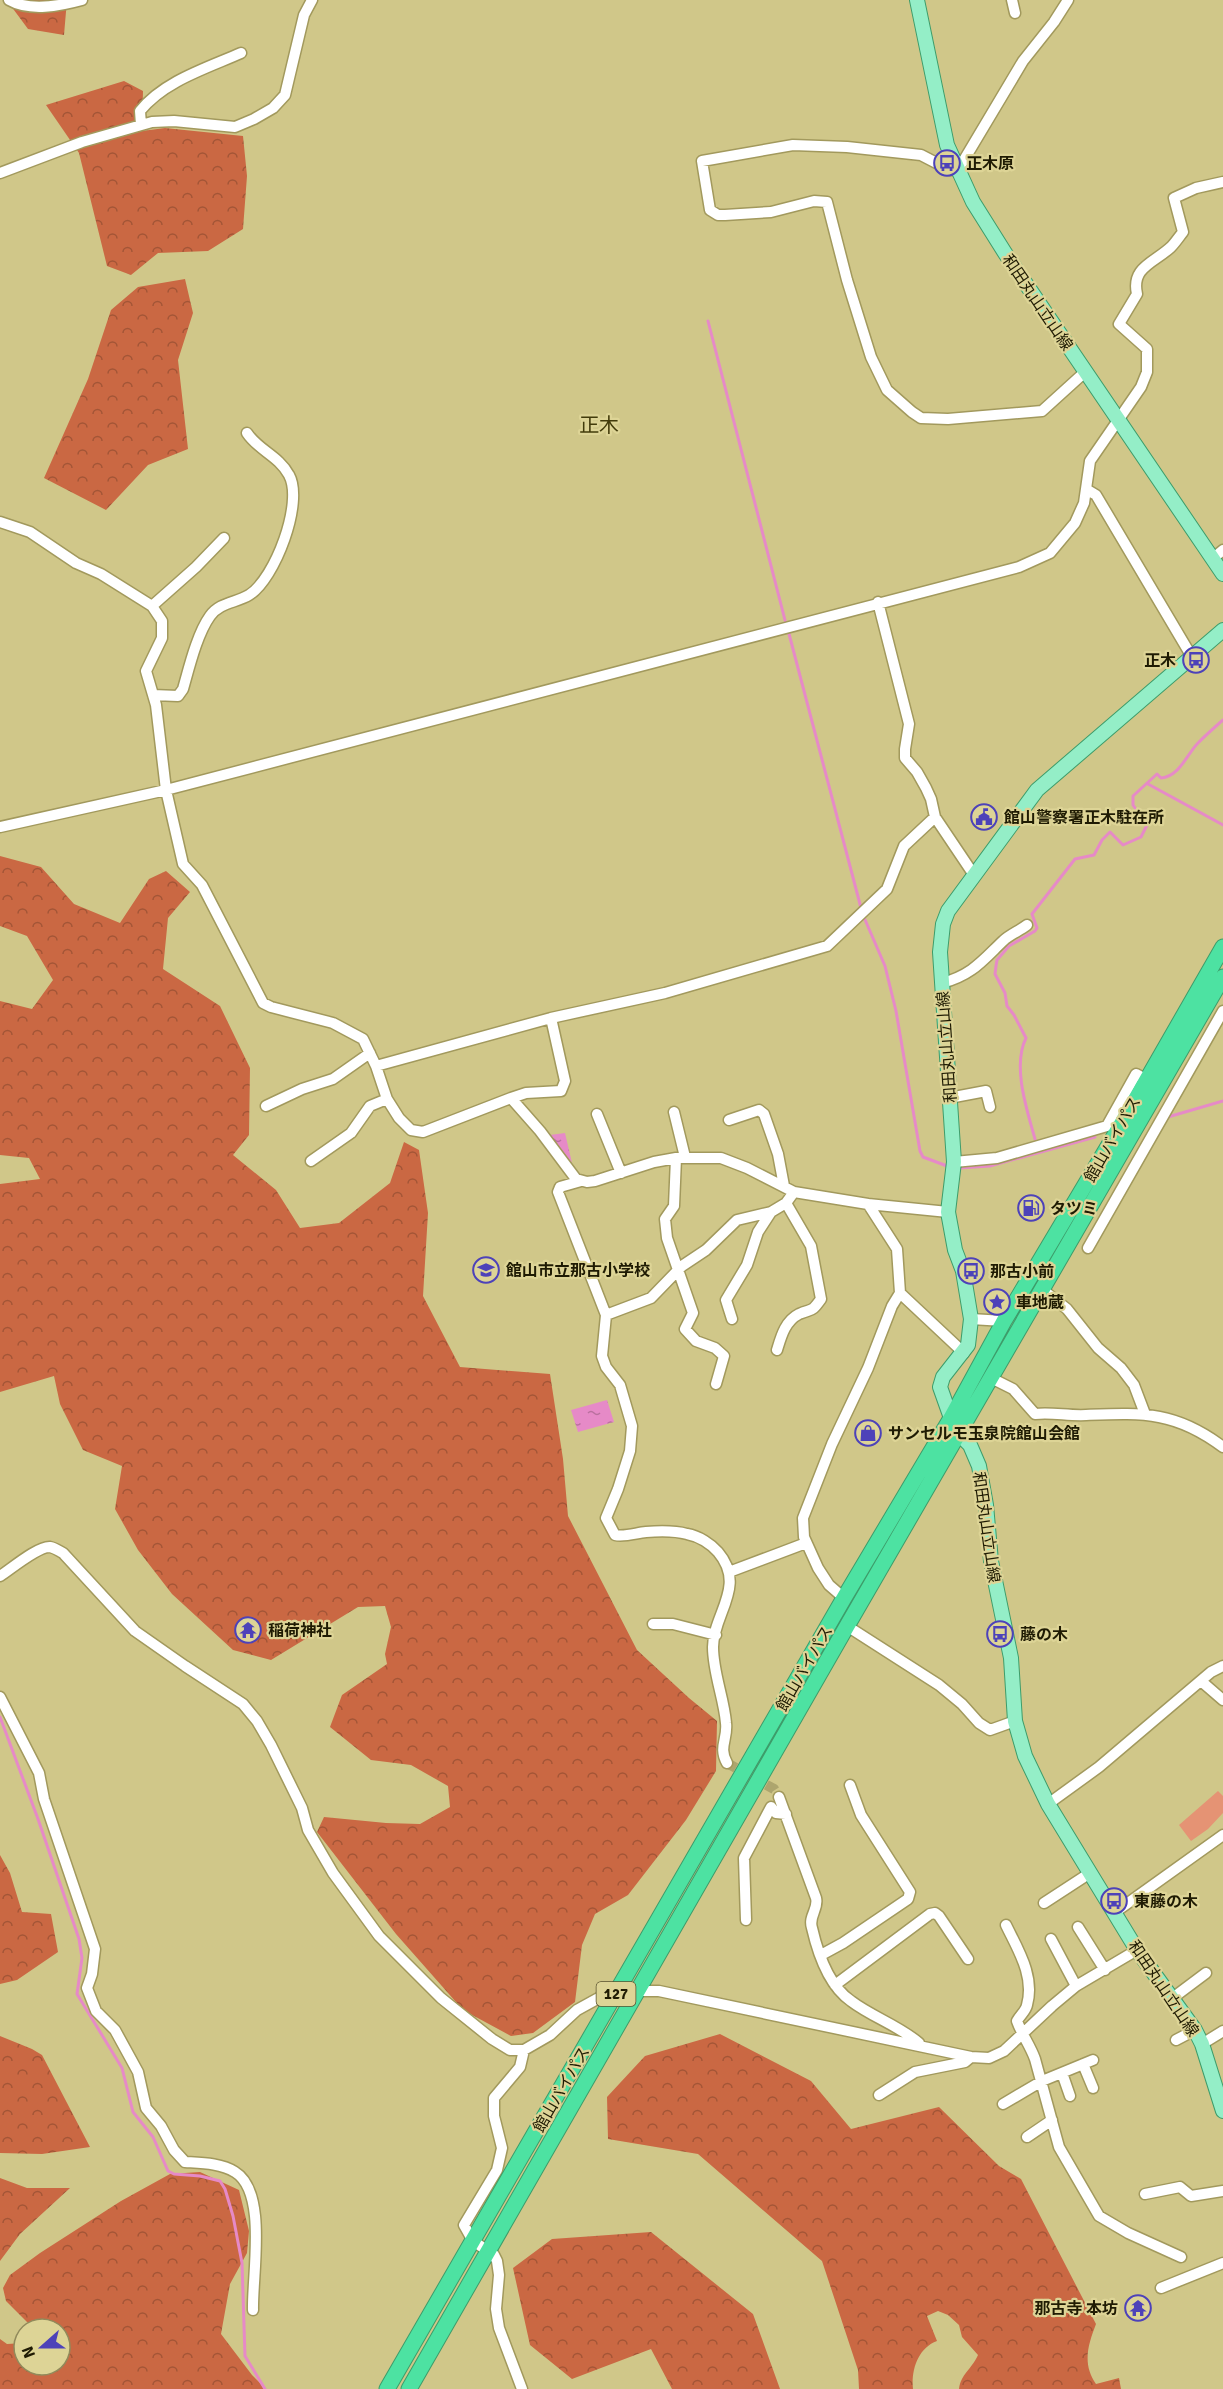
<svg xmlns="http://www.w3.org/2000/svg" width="1223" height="2389" font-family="Signika,'Noto Sans JP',sans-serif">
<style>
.forest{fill:url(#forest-crowns)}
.park{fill:#e59374}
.water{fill:url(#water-ripples)}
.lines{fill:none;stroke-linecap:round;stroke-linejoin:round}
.stream{stroke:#e68ac7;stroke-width:3}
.minor-tunnel{stroke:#ada56e;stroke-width:10;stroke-dasharray:10 5;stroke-linecap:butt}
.minor-casing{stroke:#a2995d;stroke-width:13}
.major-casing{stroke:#3d9c6a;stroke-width:16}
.highway-casing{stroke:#3d9c6a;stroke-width:17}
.minor{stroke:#fff;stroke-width:10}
.major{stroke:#94eec7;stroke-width:14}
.highway{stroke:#4de2a2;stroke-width:15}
.labels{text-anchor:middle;stroke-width:4.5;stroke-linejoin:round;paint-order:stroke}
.shield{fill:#ddd496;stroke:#58522f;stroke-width:1.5}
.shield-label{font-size:15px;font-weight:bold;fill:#1f1b03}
.poi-label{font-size:16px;font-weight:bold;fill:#1f1b03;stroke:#ddd496;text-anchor:start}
.street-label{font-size:16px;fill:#1f1b03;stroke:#ddd496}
.quarter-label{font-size:20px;fill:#423b0b;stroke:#ddd496}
</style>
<defs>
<pattern id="forest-crowns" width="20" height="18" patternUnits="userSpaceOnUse" patternTransform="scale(1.5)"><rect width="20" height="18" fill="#ca6843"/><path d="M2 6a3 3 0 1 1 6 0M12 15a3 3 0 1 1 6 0" fill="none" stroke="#a35536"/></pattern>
<pattern id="water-ripples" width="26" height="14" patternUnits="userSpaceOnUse" patternTransform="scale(1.5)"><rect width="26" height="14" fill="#e68ac7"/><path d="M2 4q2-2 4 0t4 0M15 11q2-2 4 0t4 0" fill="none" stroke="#ba709f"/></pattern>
</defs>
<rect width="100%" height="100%" fill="#d0c789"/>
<!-- forest -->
<path class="forest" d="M9 0H67L64 35 28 29 11 6Z
M124 81 143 91 142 131 165 128 243 136 247 176 243 229 208 251 158 253 131 275 107 266 79 153 46 105Z
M185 279 193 313 178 360 188 449 148 465 106 510 44 478 88 379 111 310 138 287Z
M0 856 41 867 74 904 120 923 149 879 166 871 190 892 168 918 163 969 220 1006 250 1068 249 1135 233 1155 276 1190 300 1228 339 1223 390 1183 404 1142 419 1150 428 1213 423 1296 460 1367 550 1374 563 1459 568 1516 637 1650 689 1698 717 1721 716 1771 686 1820 628 1895 595 1914 582 1945 575 2002 533 2033 511 2036 463 2010 396 1934 317 1832 324 1817 386 1823 420 1824 450 1807 448 1786 411 1765 371 1760 330 1727 342 1695 387 1664 385 1654 391 1627 385 1606 358 1607 271 1660 233 1650 172 1594 138 1550 115 1509 122 1466 83 1450 60 1404 54 1376 0 1392V1184L40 1179 29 1158 0 1155V1001L32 1009 53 980 27 936 0 926Z
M0 1855 10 1873 22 1912 51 1914 58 1952 17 1980 0 1984Z
M720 2034 811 2081 851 2129 939 2107 999 2166 1021 2179 1096 2324C1088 2345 1082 2364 1096 2384L1119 2378 1121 2389H959C961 2374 971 2370 978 2355L962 2337 959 2325 948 2315 938 2311 927 2316 937 2341C918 2348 911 2370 913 2389H859L858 2370 822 2261 698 2154 608 2139 607 2097 645 2056Z
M0 2036 32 2049 42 2055 90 2147 42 2154 0 2153Z
M200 2172 239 2190 249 2231 247 2253 230 2284 221 2334 252 2375 266 2389H0V2339L7 2344 24 2343V2365H60V2329H30L31 2326 6 2301 3 2288 10 2275 40 2253 121 2201 170 2174Z
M0 2178 27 2188H70L20 2234 0 2261Z
M651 2232 753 2314 780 2389H672L651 2349 572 2379 530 2345 513 2268 552 2239Z"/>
<!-- park -->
<path class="park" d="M1218 1791 1223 1796V1813L1208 1829 1191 1841 1179 1825Z"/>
<!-- water -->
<path class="water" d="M565 1133 572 1163 550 1135Z
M607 1400 614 1422 578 1432 571 1410Z"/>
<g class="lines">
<!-- stream -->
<path class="stream" d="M708 321 786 624
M788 630 861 908
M1148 784 1223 825
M863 915 885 966 896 1011 920 1151 923 1157 947 1166
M1168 1117 1223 1101
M1035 1139C1027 1110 1012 1066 1026 1038L1014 1015 1007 1006 1005 993 995 974 996 966 997 960 1009 946 1035 931 1037 928 1032 914 1075 859 1094 855 1102 840 1110 832 1123 845 1141 837 1147 825 1133 805V796L1157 774 1161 778C1180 776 1187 754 1198 743 1206 735 1215 727 1223 720
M960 1168 990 1166 1095 1137
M0 1717 38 1819 79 1939 82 1958 77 1994 122 2068 133 2112 153 2137 168 2171 174 2174 200 2176 220 2181 225 2189 233 2216 242 2263 245 2356 265 2389"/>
<!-- minor-tunnel -->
<path class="minor-tunnel" d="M727 1763 774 1789 779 1797"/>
<!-- minor casing -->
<g class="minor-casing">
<path id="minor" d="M9 0C30 12 60 6 82 0
M1012 0 1015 13
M1068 0 1054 22 1023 61 958 170H950L921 155 847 147 793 145 702 161 710 210 718 215H725L771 212 814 201 827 202 847 280 871 357 887 390 912 412 921 418 948 419 1042 411 1085 372
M141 125 140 111C164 81 207 68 241 53
M0 173 82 142 152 122 174 121 235 127 254 119 273 108 285 95 304 15 312 0
M1086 489 1096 495 1192 657
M0 522 30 532 76 563 101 574 152 606 162 621V638L146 671 156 705 166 790 183 864 202 885 263 1003 271 1007 333 1023 363 1039 376 1066 387 1099 399 1118 411 1130 423 1132 511 1098 540 1131 576 1179 587 1182 595 1181 654 1162 676 1158H721L747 1168 794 1192 868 1204 948 1212
M1212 559 1223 550
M878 602 909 724 905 749V758L917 772 926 788 931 799 935 817 974 875
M152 606 196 567 224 538
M153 695 178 696 183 689C189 668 197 634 210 616 220 602 236 603 249 595 275 579 304 502 289 475 279 456 258 450 247 433
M0 827 166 790 1019 567 1050 553 1075 523 1084 503 1090 461 1141 387 1147 372V349L1119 324 1137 294C1131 267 1154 263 1171 247 1175 243 1179 237 1183 232L1174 198 1196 188 1223 182
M942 983C972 975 982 961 1003 941 1009 935 1019 931 1027 925
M376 1066 551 1018 665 993 827 946 887 889 904 846 935 817
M511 1098 526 1093 561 1091 565 1081 551 1018
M949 1098 986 1091 990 1107
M266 1106 302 1089 333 1079 370 1053
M674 1112 685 1157
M597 1114 621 1173
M729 1120 759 1110 764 1114 778 1154 784 1186
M676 1158 674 1206 665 1219 667 1238 693 1313 685 1329 696 1341 715 1348 724 1356 716 1384
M311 1161 351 1133 370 1106 387 1099
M954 1162 997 1158 1107 1126 1136 1074 1147 1080
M581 1181 560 1187 558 1192 606 1315 602 1356 606 1367 620 1385 632 1426 630 1451 618 1489 606 1518 615 1535C625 1537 636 1533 646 1532 659 1531 676 1531 687 1534 699 1536 711 1544 718 1552 747 1586 713 1614 713 1647 713 1673 724 1698 726 1723 728 1739 718 1747 727 1763
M1088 1248 1223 1011
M1043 1290 1067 1309 1098 1348 1121 1368 1134 1385 1145 1414
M900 1293 964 1353
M606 1315 651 1298 682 1266 706 1250 737 1220 771 1212 786 1203 794 1192
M732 1319 726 1300 747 1265 758 1232 771 1212
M971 1319 1004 1321
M777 1350C781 1337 785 1321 799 1314 813 1308 811 1313 821 1299L811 1246 786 1203
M991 1378 1013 1389 1035 1414C1052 1412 1068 1416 1086 1415 1143 1413 1175 1411 1223 1447
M729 1572 806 1543
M0 1576C11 1569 38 1546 50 1547 55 1548 59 1551 63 1553L135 1631 185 1666 243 1704 257 1721 271 1745 302 1808 308 1830 333 1873 379 1936 441 1998 492 2039 510 2050H524L550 2035 577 2010 606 1994 618 1991H659L971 2057 989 2058 1004 2051 1052 2006 1076 1986 1137 1950
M844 1598 829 1585 818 1568 804 1537 803 1518 832 1444 868 1368 892 1306 900 1293 897 1249 868 1204
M653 1624H673L716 1635
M847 1626 939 1685 962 1704 979 1723 990 1730 1015 1721
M1201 1681 1223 1700
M0 1697 39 1773 44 1799 95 1949 92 1974 87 1988 96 2011 115 2030 138 2072 146 2108 161 2126 174 2150 185 2162C201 2163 221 2163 235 2172 268 2192 252 2275 253 2310
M779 1797 816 1898C819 1909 808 1916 812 1928 818 1954 829 1986 851 2001 872 2017 898 2025 919 2043
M1048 1804 1099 1767 1211 1672 1223 1666
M1044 1903 1090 1873
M1114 1913 1223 1835
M746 1920 744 1858 771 1807 776 1813 786 1814
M1006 1925C1018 1950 1035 1976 1027 2005 1026 2011 1020 2015 1017 2021 1022 2035 1030 2045 1035 2059L1059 2147 1099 2216 1128 2233 1181 2257
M1078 1927 1105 1970
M1051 1939 1076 1986
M821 1955 843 1943 908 1899 910 1892 861 1815 850 1785
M835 1985 930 1914 935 1913 939 1916 968 1959
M1174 1997 1206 1973
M1176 2040 1195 2030
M1202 2044 1223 2031
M1083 2064 1093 2088
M1062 2073 1070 2096
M879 2095 915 2072 965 2062 971 2057
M1003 2104 1042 2081 1093 2060
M1027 2137 1052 2120
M1145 2194 1180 2187 1191 2196 1223 2191
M1161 2288 1223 2263
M522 2389 499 2328 496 2309 499 2275 497 2261 494 2255 473 2241 464 2225 497 2170 502 2148 494 2116V2098L520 2067 524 2050"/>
</g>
<!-- major casing -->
<g class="major-casing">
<path id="major" d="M917 0 947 145 973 202 1005 253 1223 574
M1223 630 1037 790 948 911 943 924 940 952 954 1162 948 1212 955 1250 963 1271 971 1319 968 1345 943 1377 940 1387 951 1418 959 1434 970 1445 979 1466 986 1505 991 1561 1011 1658 1015 1721 1025 1756 1048 1804 1137 1950 1195 2030 1202 2044 1223 2111"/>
</g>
<!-- highway casing -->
<g class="highway-casing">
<path id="highway" d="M387 2389 844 1598 951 1418 1004 1321 1122 1123 1223 947
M409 2389 847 1626 1223 977"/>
</g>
<!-- minor -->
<use href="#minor" class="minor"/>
<!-- major -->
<use href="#major" class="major"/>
<!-- highway -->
<use href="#highway" class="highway"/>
</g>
<!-- icons -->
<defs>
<g id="bus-ring" transform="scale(1.35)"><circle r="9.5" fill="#ddd496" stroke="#4d42b9" stroke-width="1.5"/><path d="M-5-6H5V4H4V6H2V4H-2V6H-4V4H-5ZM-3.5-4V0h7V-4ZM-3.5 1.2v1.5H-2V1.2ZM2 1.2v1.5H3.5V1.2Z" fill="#4d42b9"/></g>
<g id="civic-ring" transform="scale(1.35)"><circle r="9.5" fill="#ddd496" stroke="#4d42b9" stroke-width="1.5"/><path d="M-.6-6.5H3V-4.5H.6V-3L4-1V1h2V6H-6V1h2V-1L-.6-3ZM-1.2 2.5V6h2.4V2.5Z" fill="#4d42b9"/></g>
<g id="fuel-ring" transform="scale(1.35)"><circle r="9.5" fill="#ddd496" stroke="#4d42b9" stroke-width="1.5"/><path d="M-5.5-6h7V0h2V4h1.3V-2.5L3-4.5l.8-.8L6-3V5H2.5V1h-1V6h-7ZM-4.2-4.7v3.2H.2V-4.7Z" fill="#4d42b9"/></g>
<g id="school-ring" transform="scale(1.35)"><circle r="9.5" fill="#ddd496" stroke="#4d42b9" stroke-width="1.5"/><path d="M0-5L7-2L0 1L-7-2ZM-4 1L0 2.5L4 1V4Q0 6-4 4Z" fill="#4d42b9"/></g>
<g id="sight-ring" transform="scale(1.35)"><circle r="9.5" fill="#ddd496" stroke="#4d42b9" stroke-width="1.5"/><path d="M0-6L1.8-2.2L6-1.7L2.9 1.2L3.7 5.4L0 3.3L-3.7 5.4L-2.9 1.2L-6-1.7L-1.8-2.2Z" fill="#4d42b9"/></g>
<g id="shop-ring" transform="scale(1.35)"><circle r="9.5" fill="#ddd496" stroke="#4d42b9" stroke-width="1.5"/><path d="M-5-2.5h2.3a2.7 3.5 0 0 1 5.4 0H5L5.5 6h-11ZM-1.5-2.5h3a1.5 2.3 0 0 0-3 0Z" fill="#4d42b9"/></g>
<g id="temple-ring" transform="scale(1.35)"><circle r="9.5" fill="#ddd496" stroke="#4d42b9" stroke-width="1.5"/><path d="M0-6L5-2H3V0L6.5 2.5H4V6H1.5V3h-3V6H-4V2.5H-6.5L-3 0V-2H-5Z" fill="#4d42b9"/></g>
</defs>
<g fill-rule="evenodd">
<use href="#bus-ring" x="947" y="163"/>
<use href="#bus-ring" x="1196" y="660"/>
<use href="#civic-ring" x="984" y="817"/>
<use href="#fuel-ring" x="1031" y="1208"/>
<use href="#school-ring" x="486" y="1270"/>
<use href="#bus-ring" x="971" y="1271"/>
<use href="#sight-ring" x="997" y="1302"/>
<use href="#shop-ring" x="868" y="1433"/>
<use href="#temple-ring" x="248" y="1630"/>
<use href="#bus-ring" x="1000" y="1634"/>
<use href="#bus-ring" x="1114" y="1901"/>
<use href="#temple-ring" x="1138" y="2308"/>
</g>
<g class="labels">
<!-- shield labels -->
<rect class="shield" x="596.5" y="1982" width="39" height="24" rx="4.5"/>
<g class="shield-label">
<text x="616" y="1999">127</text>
</g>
<!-- poi labels -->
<g class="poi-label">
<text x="966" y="169">正木原</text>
<text x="1176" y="666" text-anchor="end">正木</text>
<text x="1004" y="823">館山警察署正木駐在所</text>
<text x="1050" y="1214">タツミ</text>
<text x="506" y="1276">館山市立那古小学校</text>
<text x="990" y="1277">那古小前</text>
<text x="1016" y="1308">車地蔵</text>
<text x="888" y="1439">サンセルモ玉泉院館山会館</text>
<text x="268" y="1636">稲荷神社</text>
<text x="1020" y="1640">藤の木</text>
<text x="1134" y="1907">東藤の木</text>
<text x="1118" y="2314" text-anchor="end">那古寺 本坊</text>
</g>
<!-- street labels -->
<g class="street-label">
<text transform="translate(1038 302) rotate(56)" y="6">和田丸山立山線</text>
<text transform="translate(946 1047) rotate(-94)" y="6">和田丸山立山線</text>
<text transform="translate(1112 1139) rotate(-60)" y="6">館山バイパス</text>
<text transform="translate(987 1527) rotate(82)" y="6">和田丸山立山線</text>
<text transform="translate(804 1668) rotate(-60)" y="6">館山バイパス</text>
<text transform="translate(1164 1988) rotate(56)" y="6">和田丸山立山線</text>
<text transform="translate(561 2089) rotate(-60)" y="6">館山バイパス</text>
</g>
<!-- quarter labels -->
<g class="quarter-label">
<text x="599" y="432">正木</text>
</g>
</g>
<!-- north arrow -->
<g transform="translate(42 2347) rotate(249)"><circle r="28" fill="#ddd496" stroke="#918a5b" stroke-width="1.5"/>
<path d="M0-4.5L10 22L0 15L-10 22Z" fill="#4d42b9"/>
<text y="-9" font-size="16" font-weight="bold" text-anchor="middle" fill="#1f1b03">N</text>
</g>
</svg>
